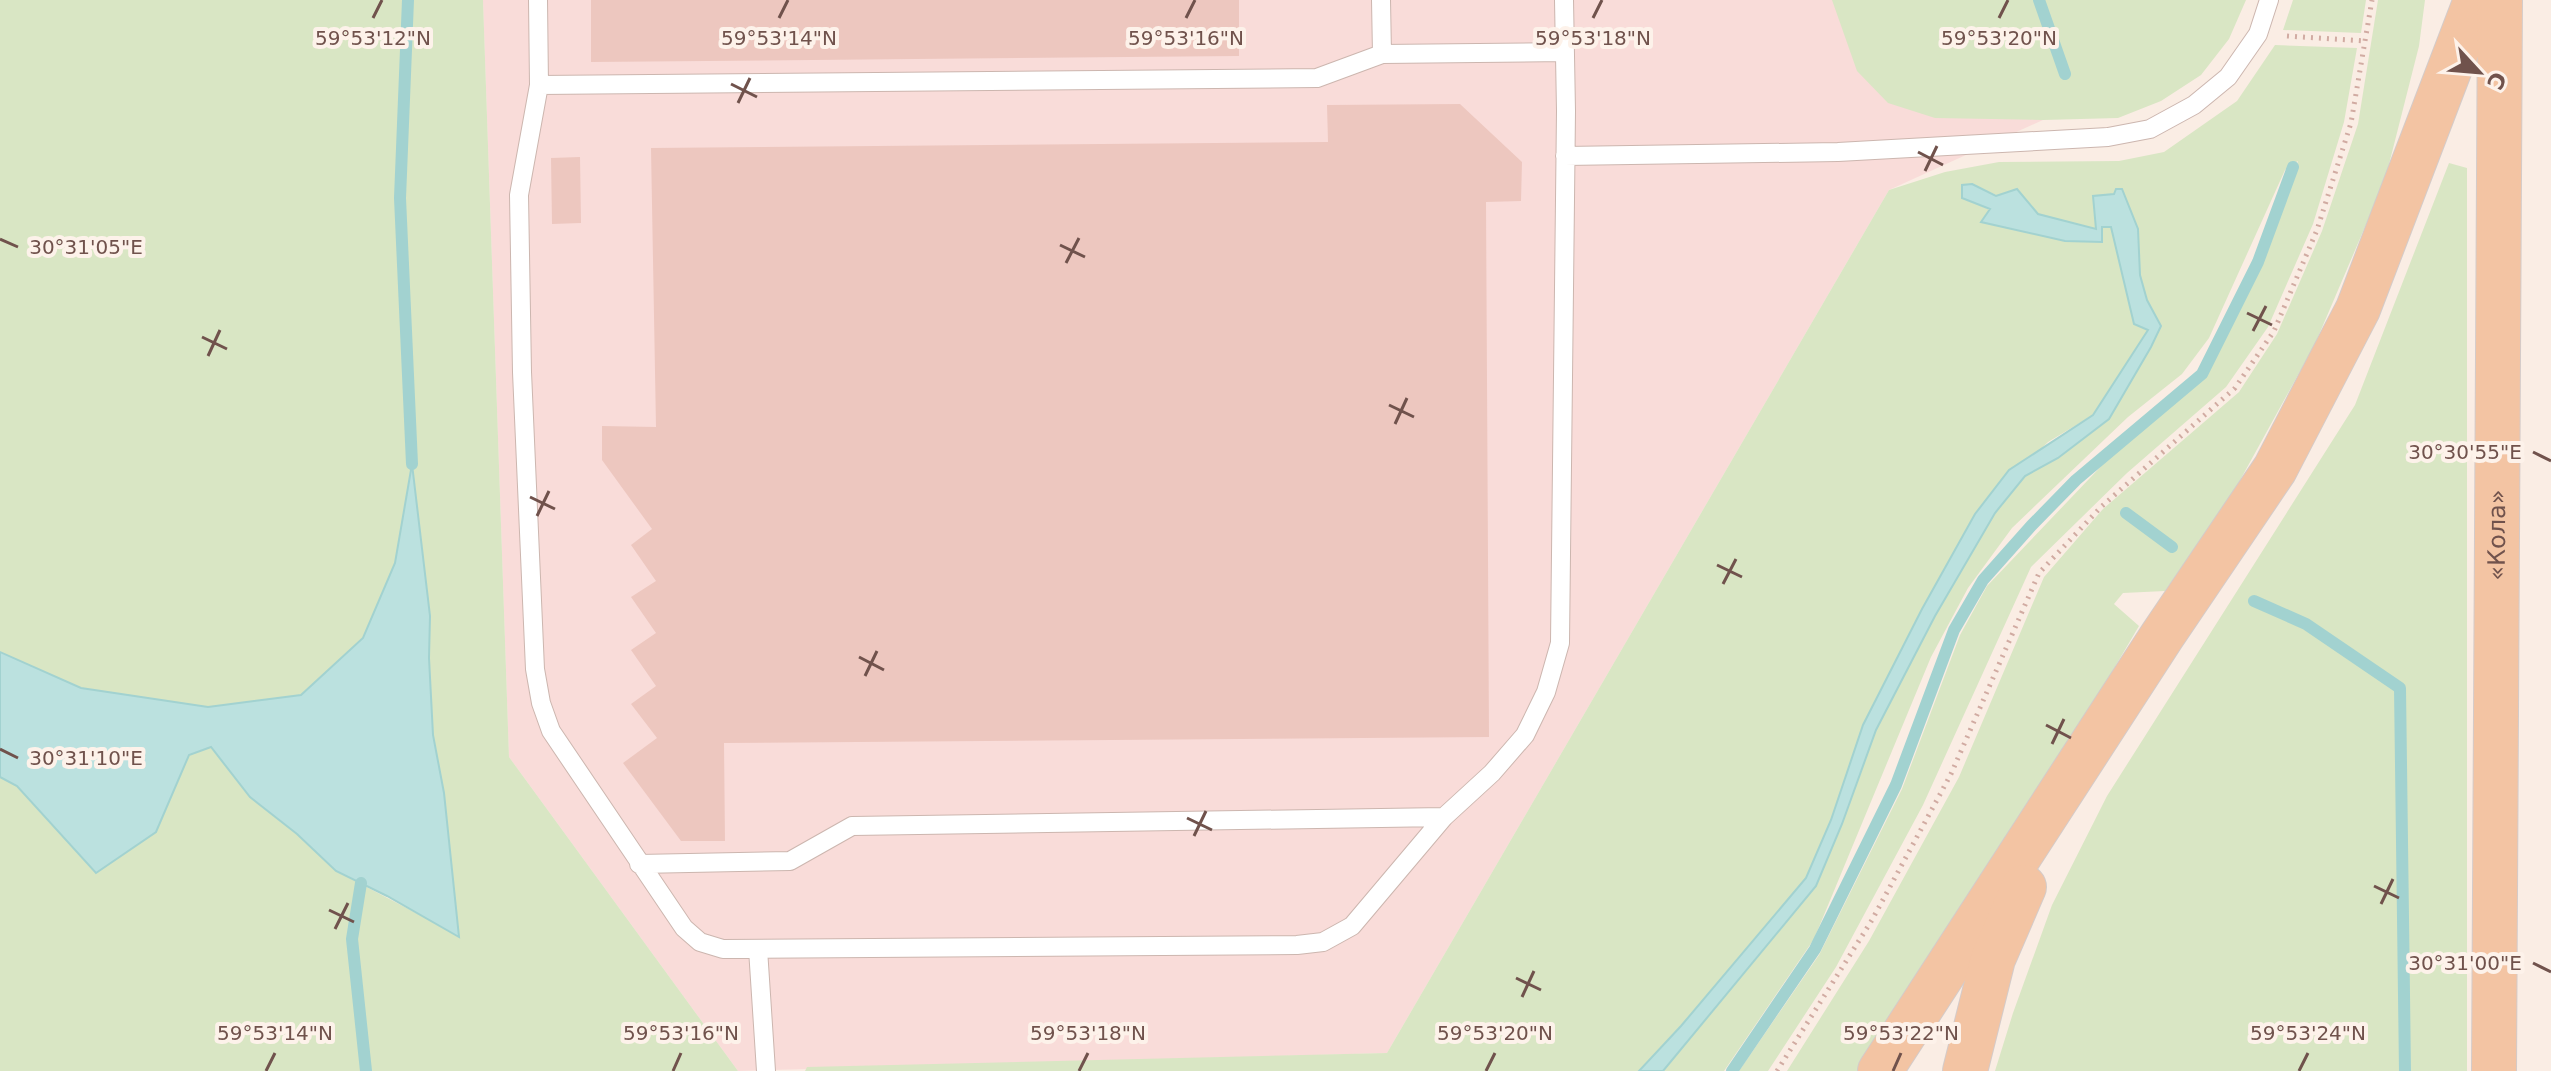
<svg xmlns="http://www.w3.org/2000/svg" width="2551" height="1071" font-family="'DejaVu Sans',sans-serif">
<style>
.commercial{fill:#f9dcd9}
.green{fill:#d9e6c4}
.water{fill:#bbe1df;stroke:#a2d2d0;stroke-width:2}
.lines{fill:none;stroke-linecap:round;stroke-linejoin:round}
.stream{stroke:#a2d2d0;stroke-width:12}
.building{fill:#edc7bf}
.lane-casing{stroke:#ccb6af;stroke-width:20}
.primary-casing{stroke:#d4cbc9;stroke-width:46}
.path{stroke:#d1aba2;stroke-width:5;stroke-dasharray:2 6;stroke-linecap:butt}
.lane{stroke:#fff;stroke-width:18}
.primary{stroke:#f3c4a3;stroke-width:44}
.ticks{fill:none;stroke:#70524c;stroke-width:3}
.labels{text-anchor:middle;stroke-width:8;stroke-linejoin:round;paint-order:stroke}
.street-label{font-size:24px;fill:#70524c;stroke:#fdf2ea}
.ticks-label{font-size:20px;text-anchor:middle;fill:#70524c;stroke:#fdf2ea;stroke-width:8;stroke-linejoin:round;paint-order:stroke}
</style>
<rect width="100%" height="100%" fill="#faede4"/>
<!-- commercial -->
<path class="commercial" d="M483 0H2007L2043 120 1889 190 1387 1053 738 1071 509 757Z"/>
<!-- green -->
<path class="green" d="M0 0H483L509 757 738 1071H0V777L17 786 96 872 156 832 189 755 211 747 336 871 458 935 444 793 433 735 429 658 430 616 412 467 395 563 363 638 301 695 208 707 81 688 0 652Z
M1832 0H2246L2229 39 2201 75 2161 101 2118 118 2043 120 1935 118 1888 103 1857 71Z
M2293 0H2366L2361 33 2283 30Z
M2378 0H2425L2419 46 2385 180 2315 344 2233 493 2165 591 2123 593 2114 604 2139 626 2083 721 1865 1071H1787L1869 941 1959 777 2044 577 2103 509 2239 392 2277 334 2322 231 2358 124Z
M2275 45 2357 48 2344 122 2313 224 2268 327 2226 387 2127 473 2031 567 1923 805 1836 967 1768 1071H1739L1819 955 1902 789 1960 635 1987 586 2109 458 2205 375 2262 266 2298 161 2285 170 2209 338 2182 374 2128 417 2012 528 1968 588 1931 657 1814 939 1724 1071H1663L1816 886 1842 824 1876 730 1935 616 1995 513 2025 476 2058 458 2109 419 2160 326 2147 300 2140 275 2138 229 2114 194 2093 196 2097 229 2038 214 1972 184 1963 198 1990 210 1982 222 2102 242V227H2111L2134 323 2148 330 2093 415 2048 442 1975 514 1806 878 1681 1026 1639 1071H805L807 1067 1387 1053 1889 190 1945 172 1999 162 2119 161 2164 152 2237 101Z
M2449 163 2467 168V1071H1995L2013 1013 2052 905 2107 796 2355 405Z"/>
<!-- water -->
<path class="water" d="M1972 184 1996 196 2017 189 2038 214 2096 229 2093 196 2114 194 2116 189H2122L2138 229 2140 275 2147 300 2161 326 2151 347 2109 419 2058 458 2025 476 1995 513 1935 616 1876 730 1842 824 1816 886 1663 1071H1639L1681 1026 1806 878 1831 820 1863 725 1922 609 1975 514 2009 470 2093 415 2148 330 2134 324 2111 227H2102V242L2065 241 1981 222 1990 209 1962 198V185Z
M412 464 430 616 429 658 433 735 444 793 459 937 387 896 336 871 297 834 250 797 211 747 189 755 156 832 96 873 17 786 0 777V652L81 688 208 707 301 695 363 638 395 563Z"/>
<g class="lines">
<!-- stream -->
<path class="stream" d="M408 0 400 198 412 464
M2039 0 2065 74
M2126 513 2172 547
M2254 601 2306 624 2400 688 2405 1071
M361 883 352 939 366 1071
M1732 1071 1815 949 1896 785 1954 630 1983 580 2031 526 2076 480 2202 374 2258 262 2293 167"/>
</g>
<!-- building -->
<path class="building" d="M591 0H1239V56L591 62Z
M1460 104 1522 162 1521 201 1486 202 1489 737 724 743 725 841H681L623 763 657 738 631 704 656 686 631 650 656 633 631 597 656 581 631 545 652 529 602 460V426L656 427 651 148 1328 142 1327 105Z
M580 157 581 223 552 224 551 158Z"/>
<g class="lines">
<!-- lane casing -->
<g class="lane-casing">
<path id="lane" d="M538 0 539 85 519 195 522 372 535 669 541 703 551 731 684 928 700 942 723 949 1297 945 1323 942 1352 926 1444 817 1492 773 1525 735 1546 692 1560 643 1566 111 1564 0
M1381 0 1382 54
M539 85 1317 78 1382 54 1565 52
M1565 156 1838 152 2108 137 2150 129 2194 105 2228 77 2258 34 2269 0
M639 864 790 861 852 826 1444 817
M758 949 766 1071"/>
</g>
<!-- primary casing -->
<g class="primary-casing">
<g id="primary">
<path d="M1880 1071 2162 636 2275 469 2358 309 2476 0"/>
<path d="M1965 1071 1993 959 2024 887"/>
<path id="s1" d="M2494 1071 2500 0"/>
</g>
</g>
<!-- path -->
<path class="path" d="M2287 36 2366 41
M1777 1071 1872 920 1951 774 2039 573 2101 507 2235 388 2274 331 2317 230 2351 123 2372 0"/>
<!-- lane -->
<use href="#lane" class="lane"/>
<!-- primary -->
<use href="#primary" class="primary"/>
</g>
<!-- ticks -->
<path class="ticks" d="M373 18 382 0M779 18 788 0M1186 18 1195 0M1593 18 1602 0M1999 18 2008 0M731 84 757 97M738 103 750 78M1918 152 1943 165M1925 171 1937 146M0 239 18 247M1060 245 1085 257M1066 263 1079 238M2247 313 2272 325M2253 331 2266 306M202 337 227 349M208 356 220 330M1389 405 1414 417M1395 424 1407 398M2533 452 2551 461M530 497 555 509M537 516 549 491M1717 565 1742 577M1723 584 1736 559M859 657 884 670M865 676 877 651M2046 725 2071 738M2052 744 2064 719M0 749 18 758M1187 818 1212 830M1194 836 1206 811M2374 886 2399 898M2381 904 2393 879M329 910 354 922M335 929 348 903M2533 963 2551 972M1516 978 1541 990M1522 997 1534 971M266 1071 275 1053M673 1071 681 1053M1079 1071 1088 1053M1486 1071 1495 1053M1893 1071 1901 1053M2299 1071 2308 1053"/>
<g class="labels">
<!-- street labels -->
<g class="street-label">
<text dy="8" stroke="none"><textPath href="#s1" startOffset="536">«Кола»</textPath></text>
</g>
</g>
<g class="ticks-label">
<text x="373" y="45">59°53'12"N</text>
<text x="779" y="45">59°53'14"N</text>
<text x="1186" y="45">59°53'16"N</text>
<text x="1593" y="45">59°53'18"N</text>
<text x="1999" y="45">59°53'20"N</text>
<text x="86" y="254">30°31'05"E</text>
<text x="2465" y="459">30°30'55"E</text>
<text x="86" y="765">30°31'10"E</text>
<text x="2465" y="970">30°31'00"E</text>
<text x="275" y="1040">59°53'14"N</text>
<text x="681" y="1040">59°53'16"N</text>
<text x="1088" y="1040">59°53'18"N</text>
<text x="1495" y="1040">59°53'20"N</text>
<text x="1901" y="1040">59°53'22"N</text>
<text x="2308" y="1040">59°53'24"N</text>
</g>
<!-- north arrow -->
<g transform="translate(2479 72) rotate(116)" stroke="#fdf2ea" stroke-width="6" paint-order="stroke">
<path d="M0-6L14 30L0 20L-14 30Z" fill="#70524c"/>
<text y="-12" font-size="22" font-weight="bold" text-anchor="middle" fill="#70524c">С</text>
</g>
</svg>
